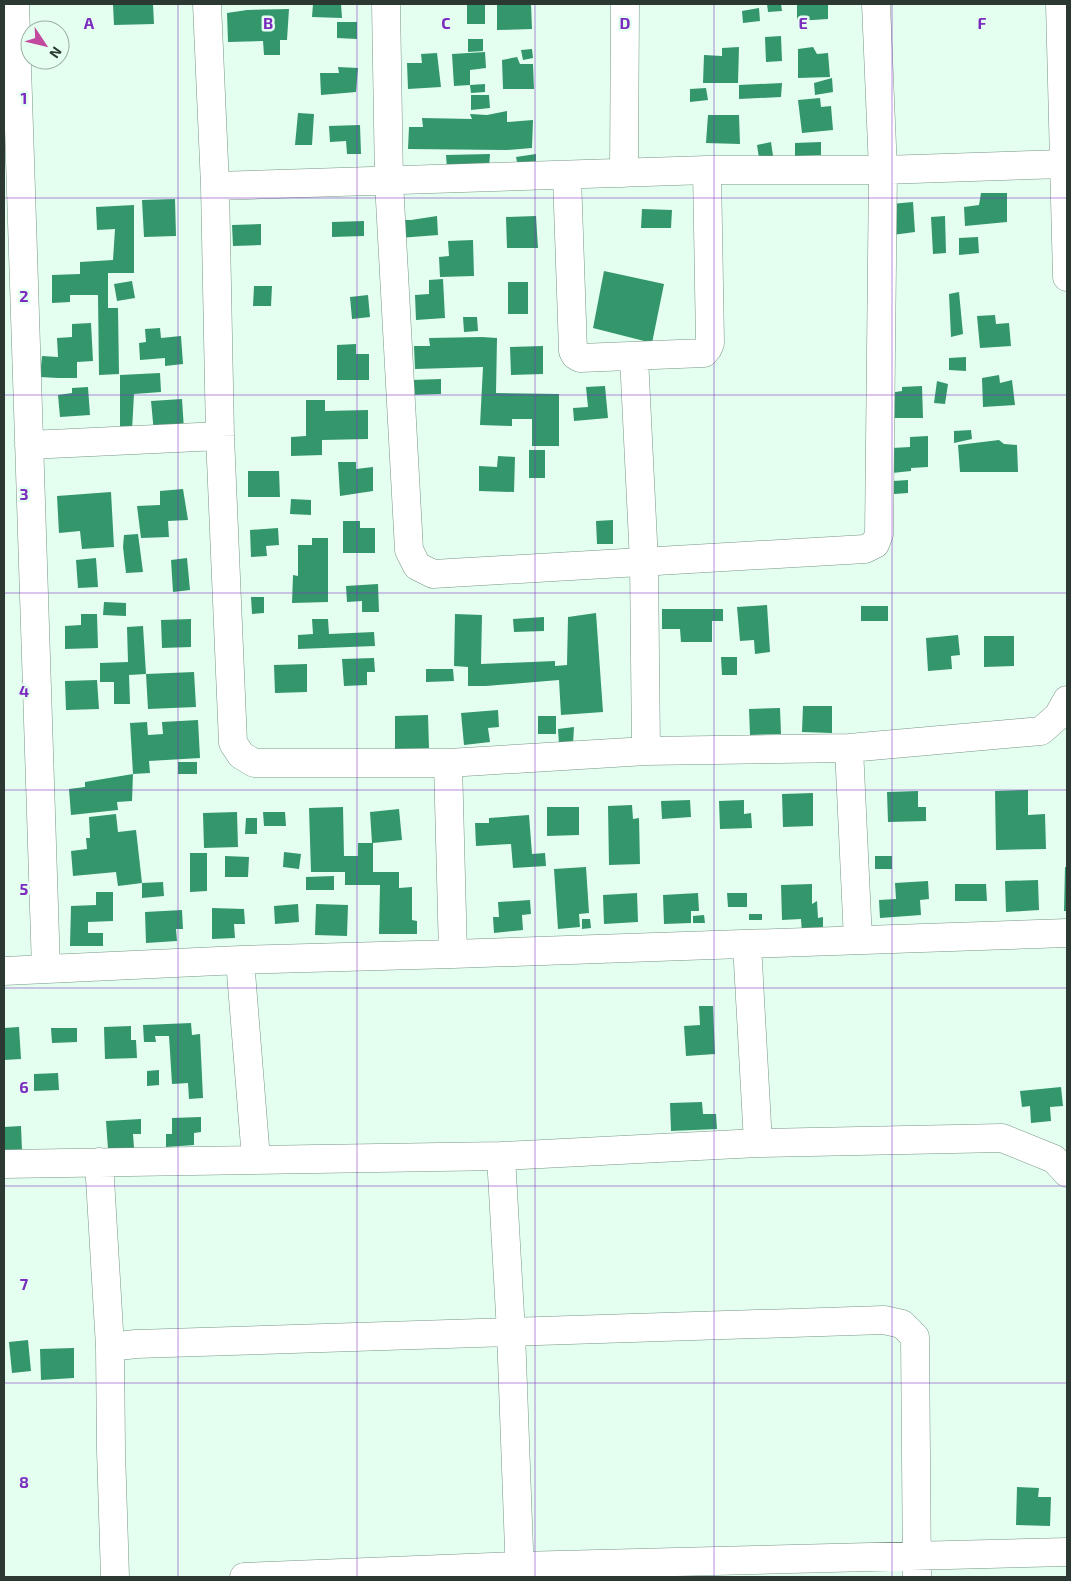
<svg xmlns="http://www.w3.org/2000/svg" width="1071" height="1581" font-family="'Exo 2',sans-serif">
<style>
.building{fill:#34976c}
.lines{fill:none;stroke-linecap:round;stroke-linejoin:round}
.street-casing{stroke:#779584;stroke-width:29}
.street{stroke:#fff;stroke-width:28}
.grid{fill:none;stroke:#7b2cbf;stroke-width:1;stroke-opacity:0.55}
.grid-label{font-size:16px;text-anchor:middle;font-weight:bold;fill:#7b2cbf;stroke:#e4fef0;stroke-width:5;stroke-linejoin:round;paint-order:stroke}
</style>
<rect width="100%" height="100%" fill="#e4fef0"/>
<!-- building -->
<path class="building" d="M113 4H153L154 24 114 25Z
M313 4H341L342 18 312 17Z
M467 4H485V24H467Z
M497 4H531L532 29 497 30Z
M767 4H781L782 11 768 12Z
M797 4H828V19L797 21Z
M759 8 760 21 743 23 742 11Z
M289 9 287 40H280V55H264L263 41 228 42 227 13 247 10Z
M337 22H357V39L337 38Z
M781 36 782 61 766 62 765 37Z
M468 39H483V51L468 52Z
M739 47 738 83H703L704 55 722 56V48Z
M813 47 817 54 828 53 830 77 798 78V49Z
M532 49 533 58 523 60 521 50Z
M485 52 486 68 470 70V85L454 86 452 54Z
M437 53 441 87 408 89 407 63H422L421 54Z
M517 57 520 64H533L534 89H503L502 60Z
M338 67 358 68 356 92 321 95 320 73H339Z
M832 78 833 92 815 95 814 83Z
M782 83 781 97 739 99V85Z
M485 84V92L471 93 470 85Z
M706 88 708 100 690 102V89Z
M471 95H489L490 108 471 110Z
M820 98 821 107 831 106 833 130 802 133 798 100Z
M507 111V122L533 120 532 148 507 150 408 149 409 127H423L422 118 472 119 470 114 487 115Z
M298 113 314 114 312 145H295Z
M708 115H739L740 144 706 143Z
M360 125 361 154H347L346 141 330 142 329 126Z
M771 142 773 156 759 158 757 145Z
M821 142V155L795 156V143Z
M490 154 489 168 447 170 446 155Z
M536 154V166L518 167 516 157Z
M981 193H1007V222L965 226 964 207 979 205Z
M175 199 176 236 144 237 142 200Z
M913 202 915 232 885 236 880 205Z
M134 205V273H108V308H118L119 374 99 375 98 295H70V302L52 303V275L80 274V262L113 260 115 229 97 230 96 207Z
M642 209 672 210 671 228H641Z
M437 216 438 235 399 238 397 220H411Z
M536 216 538 248H507L506 217Z
M945 216 946 253 933 254 931 217Z
M364 221V236L332 237V222Z
M261 224V245L233 246 232 225Z
M978 237 979 253 959 255V238Z
M473 240 474 276 440 277 439 257 449 256 448 241Z
M604 271 664 284 652 343 593 328Z
M443 279 445 318 416 320 415 295 429 294V280Z
M132 281 135 298 117 301 114 284Z
M508 282H528V314H508Z
M254 286H272L271 306H253Z
M959 292 963 334 951 337 949 294Z
M368 295 370 317 352 319 350 297Z
M995 315 996 324 1009 323 1011 346 980 348 977 316Z
M463 317H477L478 331 464 332Z
M91 323 93 361 77 362V378H58L40 377 42 356 58 357 57 338 72 337V324Z
M160 328 161 338 181 336 183 364 165 366V358L140 360 139 343 146 342 145 329Z
M482 337 497 338 496 393 559 394V446H532V419H512V426L480 425 483 367 415 369 414 346H430L429 338Z
M356 344V354H369V380H337V345Z
M543 346V374L511 375 510 347Z
M966 357V371L949 370V358Z
M160 373 161 392 134 394 132 430H120V375Z
M999 375 1000 383 1012 380 1015 405 983 407 982 378Z
M441 379V394L411 395V380Z
M937 381 948 384 945 404 934 403Z
M605 386 608 418 574 421 573 408 588 407 586 387Z
M922 386 923 418H892L889 393 902 391V387Z
M88 387 90 415 60 417 58 395 72 393V388Z
M182 399 184 430 154 433 151 401Z
M306 400H325V411L368 410V439L322 440V455L291 456V437L306 436Z
M971 430 972 439 954 443V431Z
M928 436V467L911 468V471L892 473V448L910 447V437Z
M999 440 1004 444 1017 445 1018 472H960L958 445Z
M529 450H545V478H529Z
M498 456 515 457 514 492 479 491V466L497 467Z
M338 462H356V469L373 467V491L340 496Z
M248 471H279L280 497H248Z
M908 480V493L894 494 893 481Z
M183 489 188 520 168 521 169 537 141 538 137 506 160 505V491Z
M111 492 114 547 82 549 80 531 59 533 57 496Z
M291 499 311 500V515L290 514Z
M613 520V544H597L596 521Z
M343 521H360V528H375V553H343Z
M278 528 279 545 266 546 267 556 251 557 250 530Z
M138 534 143 572 126 573 123 547 124 535Z
M312 538H328V602L292 603 293 575 298 576V545H312Z
M96 558 98 587 78 588 76 560Z
M187 558 190 590 173 592 171 560Z
M378 584 379 612H362V601L347 602 346 586Z
M251 597H264V613L252 614Z
M104 602 126 603V616L103 615Z
M767 605 770 652 755 654 754 640 740 641 737 607Z
M861 606H888V621H861Z
M662 609H723V621H712V642H681L680 629H662Z
M596 613 603 712 561 715 559 680 486 686H468V667L454 666 455 614 482 615 481 664 555 661V666L567 665 568 617Z
M81 614H97L98 648 65 649V626L81 625Z
M544 617V631L514 632 513 619Z
M191 619V647L162 648 161 620Z
M312 619H328L329 634 374 632 375 646 298 649V635L313 634Z
M143 626 146 674 129 675 130 704H114V682H100V663L128 662 127 627Z
M958 635 960 655 951 656 952 669 928 671 926 638Z
M984 636H1014V666L984 667Z
M721 657H737V675H722Z
M374 658 375 672H367V685L344 686 342 659Z
M307 664V692L275 693 274 665Z
M426 669H453L454 681 426 682Z
M194 672 196 707 148 709 146 674Z
M97 680 99 709 66 710 65 681Z
M803 706H832V733L802 732Z
M780 708 781 734 750 735 749 709Z
M498 710 499 727 488 728 490 742 464 745 461 713Z
M428 715 429 748 395 749V716Z
M538 716H556V734H538Z
M198 720 200 758 149 761 150 773 133 774 132 801 117 802 118 810 71 815 69 789 85 787V782L133 774 130 723 147 722 148 735 163 734 162 722Z
M574 727 573 744H559L558 729Z
M178 762H197V774H178Z
M1028 790V815L1045 814 1046 849 996 850 995 791Z
M918 791V807H926V821L888 822 887 792Z
M813 793V826L783 827 782 794Z
M690 800 691 817 662 819 661 801Z
M744 800V814L751 813 752 828 720 829 719 801Z
M632 805 633 819 639 818 640 864 609 865 608 806Z
M343 807 344 856H358V843H372L370 812 399 809 402 840 373 843V872H399V888L412 887V920L417 921V934H379L380 885H345V872H311L309 808Z
M547 807H579V835L547 836Z
M237 812 238 847 204 848 203 813Z
M263 812H285L286 826H264Z
M116 814 118 832 136 830 142 883 118 886 116 872 73 876 71 851 87 849 86 838H90L89 817Z
M529 815 532 854 545 853 546 866 513 868 511 844 476 846 475 823H489V818Z
M246 818H257V834H245Z
M284 852 301 854 299 869 283 867Z
M190 853H207V891L190 892Z
M225 856 249 857 248 877H225Z
M875 856H892V869H875Z
M586 867 589 913 579 914 580 927 558 929 554 869Z
M1065 867H1067V911H1064Z
M334 876V890H306V877Z
M1038 880 1039 910 1006 912 1005 881Z
M928 881 929 899 920 900 921 915 880 918 879 900 896 899 895 883Z
M163 882 164 896 142 898V883Z
M812 884V904L817 901 818 918 823 917V932L802 933 801 919 782 920 781 885Z
M955 884H986L987 901H955Z
M96 892H113V921L88 922V933H103V946H70L71 906 96 905Z
M637 893 638 922 604 924 603 895Z
M698 893 699 911H691V923L664 924 663 895Z
M727 893H747V907H728Z
M530 900 531 914 522 915 523 930 494 933 493 917H499L498 902Z
M298 904 299 922 275 924 274 906Z
M316 904 348 905 347 936 315 935Z
M212 908 244 909 245 924H234L235 938 212 939Z
M182 910 183 929H176L177 941 146 943 145 912Z
M749 914H762V920H749Z
M704 915 705 923H693V916Z
M582 919H590L591 928 582 929Z
M699 1006H713L715 1054 686 1056 684 1026 700 1025Z
M191 1023 192 1035 200 1034 203 1098 189 1099 188 1083 172 1084 169 1036H155L156 1042H144L143 1025Z
M131 1026V1040H136L137 1058 105 1059 104 1027Z
M19 1027 21 1059 4 1060V1028Z
M51 1028H77V1042L52 1043Z
M159 1070V1085L147 1086V1071Z
M58 1073 59 1090 34 1091V1074Z
M1061 1087 1063 1106 1050 1107 1051 1121 1031 1123 1030 1106 1022 1107 1020 1091Z
M702 1102 703 1114H716L717 1129 671 1131 670 1103Z
M201 1117V1132L194 1133V1145L166 1147V1134H172V1118Z
M141 1119V1134H133L134 1148 108 1149 106 1121Z
M21 1126 22 1151 4 1152V1127Z
M28 1340 31 1371 12 1373 9 1342Z
M74 1348V1378L41 1380 40 1349Z
M1017 1487 1039 1488 1038 1497H1051L1050 1526 1016 1525Z"/>
<g class="lines">
<!-- street casing -->
<g class="street-casing">
<path id="street" d="M15 4 46 969
M207 4 215 186 220 436 233 743 241 755 254 763H448L646 751 849 748 1041 731 1058 716 1067 700
M386 4 389 182 409 550 417 566 433 574 865 549 875 544 879 534 883 170 876 4
M1060 4 1067 277
M624 173 625 4
M567 176 573 351 575 355 580 358 704 353 708 348 710 343 707 170
M215 186 707 170H883L1064 164
M634 357 644 562 646 751
M29 445 220 436
M849 748 858 940
M448 763 453 954
M747 944 758 1143
M240 960 256 1159
M4 971 240 960 453 954 1067 933
M501 1156 511 1332 520 1577
M99 1162 110 1347 111 1450 115 1577
M4 1164 501 1156 758 1143 1002 1138 1054 1159 1067 1173
M110 1347 136 1344 884 1320 902 1324 915 1337 917 1577
M244 1577 519 1566 1067 1552"/>
</g>
<!-- street -->
<use href="#street" class="street"/>
</g>
<!-- grid -->
<path class="grid" d="M178 4V1577M357 4V1577M535 4V1577M714 4V1577M892 4V1577M4 198H1067M4 395H1067M4 593H1067M4 790H1067M4 988H1067M4 1186H1067M4 1383H1067"/>
<g class="grid-label">
<text x="89" y="29">A</text>
<text x="268" y="29">B</text>
<text x="446" y="29">C</text>
<text x="625" y="29">D</text>
<text x="803" y="29">E</text>
<text x="982" y="29">F</text>
<text x="24" y="104">1</text>
<text x="24" y="302">2</text>
<text x="24" y="500">3</text>
<text x="24" y="697">4</text>
<text x="24" y="895">5</text>
<text x="24" y="1093">6</text>
<text x="24" y="1290">7</text>
<text x="24" y="1488">8</text>
</g>
<!-- border -->
<rect width="1071" height="1581" fill="none" stroke="#2c3932" stroke-width="10"/>
<!-- north arrow -->
<g transform="translate(45 45) rotate(125)"><circle r="24" fill="#e4fef0" stroke="#9aafa4"/>
<path d="M0-4L9 19L0 12L-9 19Z" fill="#c24a9e"/>
<text y="-8" font-size="14" font-weight="bold" text-anchor="middle" fill="#2c3932">N</text>
</g>
</svg>
